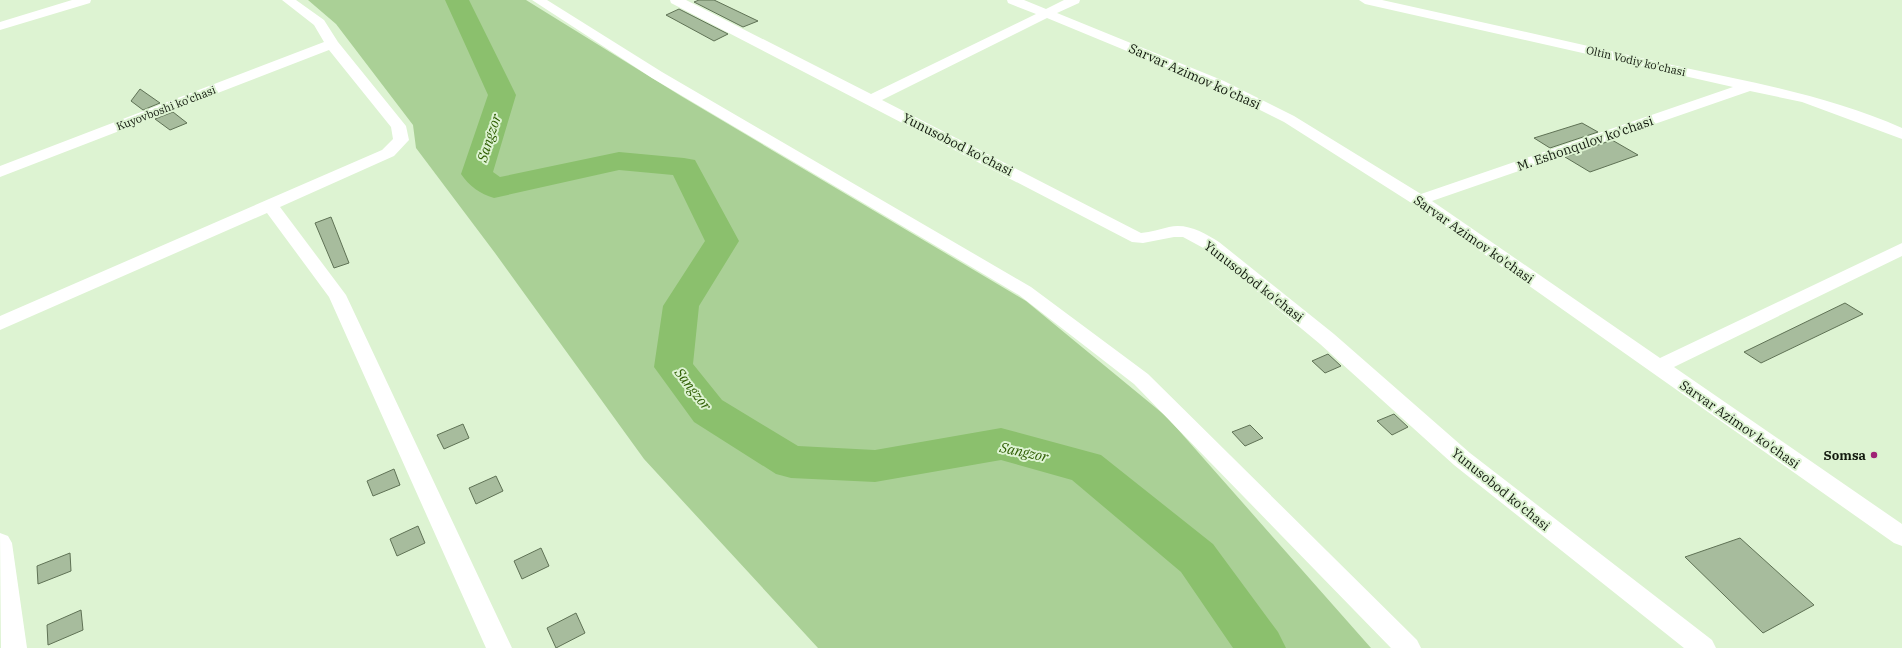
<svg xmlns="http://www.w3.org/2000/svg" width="1902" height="648" font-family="'IBM Plex Serif',serif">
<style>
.green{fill:#aad096}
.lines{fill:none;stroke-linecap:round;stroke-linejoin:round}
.river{fill:#8bc06d;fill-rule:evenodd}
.building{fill:#a7bc9d;stroke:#5f7255}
.minor{fill:#fff;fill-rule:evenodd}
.poi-dot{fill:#a02276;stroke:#ddf3d2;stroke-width:1.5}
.labels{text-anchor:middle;stroke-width:4;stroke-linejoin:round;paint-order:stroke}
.far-street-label{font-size:11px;fill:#11180d;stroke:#ddf3d2}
.street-label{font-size:13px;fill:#11180d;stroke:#ddf3d2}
.poi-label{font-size:13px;font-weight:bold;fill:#11180d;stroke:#ddf3d2;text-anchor:end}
.water-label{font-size:14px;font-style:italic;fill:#2d5c00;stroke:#ddf3d2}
</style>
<rect width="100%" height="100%" fill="#ddf3d2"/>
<!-- green -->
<path class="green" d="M308 0H526L681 96 1026 301 1167 417 1371 648H818L644 459 495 253 416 148 413 125 336 24Z"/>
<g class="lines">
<!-- river -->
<path class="river" d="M445 0H469L516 95 493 172 500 177 619 152 684 158 695 160 739 241 699 306 693 364 722 400 798 446 875 450 1001 428 1101 455 1213 544 1278 632 1286 648H1233L1181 572 1072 480 1001 460 875 482 791 478 776 474 694 422 654 367 663 306 705 241 673 175 619 170 494 198C480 194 469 186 461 174L488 95Z"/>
</g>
<!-- building -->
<path class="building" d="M699 0H714L758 21 743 27 694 2Z
M679 9 728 34 714 41 666 15Z
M140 89 160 103 143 110 131 101Z
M173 112 187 123 170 130 155 119Z
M1582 123 1598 132 1550 148 1534 138Z
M1612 140 1638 155 1590 172 1565 157Z
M331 217 349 263 334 268 315 223Z
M1845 303 1863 314 1761 363 1744 352Z
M1328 354 1341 366 1325 373 1312 361Z
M1394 414 1408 427 1392 435 1377 421Z
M463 424 469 438 444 449 437 435Z
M1250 425 1263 438 1245 446 1232 432Z
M394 469 400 485 373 496 367 481Z
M496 476 503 491 476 504 469 488Z
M418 526 425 543 397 556 390 539Z
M1740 538 1814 605 1763 633 1685 557Z
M541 548 549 566 522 579 514 561Z
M70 553 71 571 38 584 37 566Z
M81 610 83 630 48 645 47 625Z
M576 613 585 633 556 648 547 628Z"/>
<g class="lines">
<!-- minor -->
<path class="minor" d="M72 0H91L90 3 0 30V22Z
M282 0H296L324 20 338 42 406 126 409 140 394 156 280 207 346 295 512 648H486L329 297 267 213 0 330V316L382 150 393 139 391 127 329 50 0 177V166L324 42 314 25Z
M532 0H547L662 72 1031 287 1148 374 1417 640 1421 648H1391L1134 384 1019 295 652 78Z
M670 0H686L871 94 1036 14 1008 3 1007 0H1024L1046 9 1064 0H1080L1079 3 1057 13 1224 81 1294 116 1421 194 1733 87 1365 4 1359 0H1382C1482 22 1581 44 1681 67 1756 83 1832 97 1902 128V139L1802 102 1750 91 1432 201 1660 358 1902 243V256L1674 367 1902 524V546L1894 543 1413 204 1284 122 1214 87 1047 18 882 100 1141 233C1151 232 1160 229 1169 227 1188 223 1204 233 1219 242L1334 334 1470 453 1712 640 1716 648H1684L1454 465 1320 344 1207 250 1183 237H1174L1143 243 1132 242 671 3Z
M0 533 8 536 12 543 27 648H1Z"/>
</g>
<!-- markers -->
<circle class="poi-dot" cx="1874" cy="455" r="4"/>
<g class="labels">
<!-- far-street labels -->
<g class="far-street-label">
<text transform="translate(1636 61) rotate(13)" y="4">Oltin Vodiy ko'chasi</text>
<text transform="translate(166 108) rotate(-21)" y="4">Kuyovboshi ko'chasi</text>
</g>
<!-- street labels -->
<g class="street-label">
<text transform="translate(1195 76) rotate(24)" y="5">Sarvar Azimov ko'chasi</text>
<text transform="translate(1585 143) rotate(-19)" y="5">M. Eshonqulov ko'chasi</text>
<text transform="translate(958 144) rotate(27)" y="5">Yunusobod ko'chasi</text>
<text transform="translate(1474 239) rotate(35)" y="5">Sarvar Azimov ko'chasi</text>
<text transform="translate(1254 281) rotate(38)" y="5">Yunusobod ko'chasi</text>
<text transform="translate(1740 424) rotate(35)" y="5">Sarvar Azimov ko'chasi</text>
<text transform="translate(1501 489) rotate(39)" y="5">Yunusobod ko'chasi</text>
</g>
<!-- poi labels -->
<g class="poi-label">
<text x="1866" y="460">Somsa</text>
</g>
<!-- water labels -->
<g class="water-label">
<text transform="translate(489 138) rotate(-72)" y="5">Sangzor</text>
<text transform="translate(693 389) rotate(52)" y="5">Sangzor</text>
<text transform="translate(1024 452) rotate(12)" y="5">Sangzor</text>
</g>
</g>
</svg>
